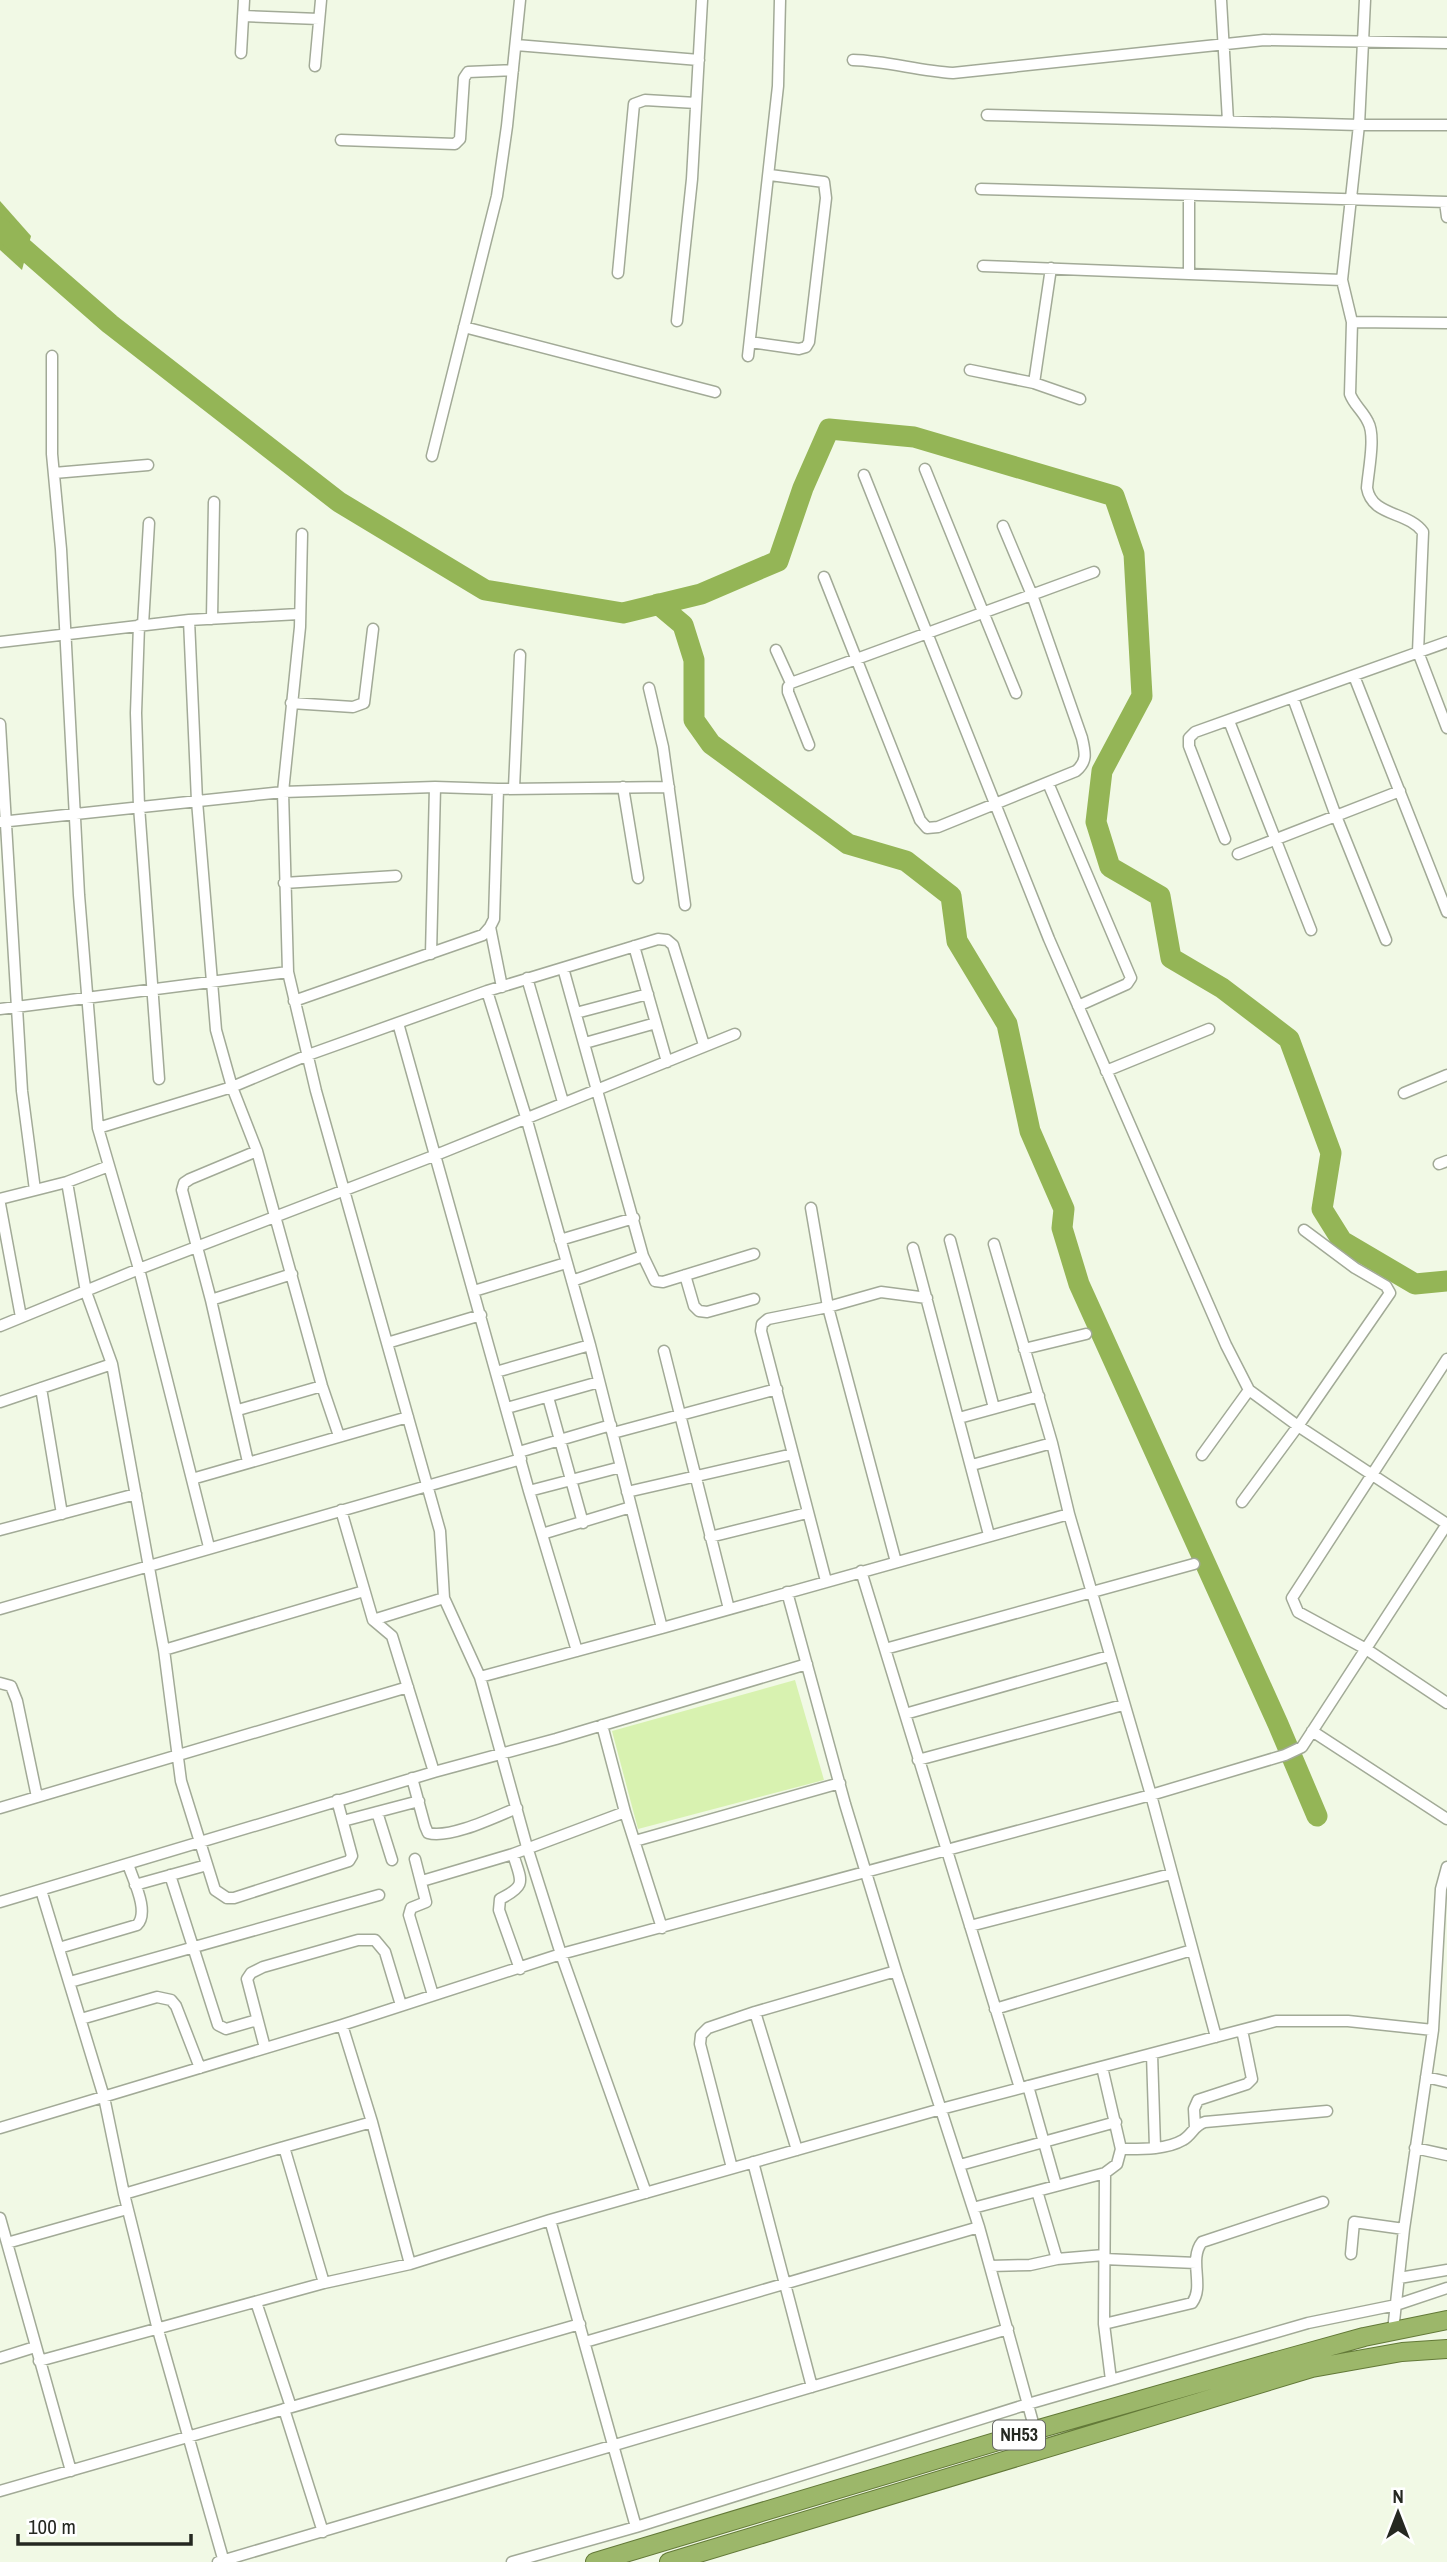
<svg xmlns="http://www.w3.org/2000/svg" width="1447" height="2562" font-family="'Archivo Narrow',sans-serif">
<style>
.green{fill:#d8f2b0}
.water{fill:#94b556}
.lines{fill:none;stroke-linecap:round;stroke-linejoin:round}
.river{stroke:#94b556;stroke-width:21}
.minor-casing{stroke:#a2aa97;stroke-width:13}
.trunk-casing{stroke:#637938;stroke-width:20}
.minor{stroke:#fff;stroke-width:10}
.trunk{stroke:#9cb76a;stroke-width:18}
.labels{text-anchor:middle;stroke-width:6;stroke-linejoin:round;paint-order:stroke}
.shield{fill:#fff;stroke:#666864;stroke-width:2}
.shield-label{font-size:18px;font-weight:bold;fill:#252821}
</style>
<rect width="100%" height="100%" fill="#f1f9e5"/>
<!-- green -->
<path class="green" d="M795 1680 824 1780 638 1829 612 1731Z"/>
<!-- water -->
<path class="water" d="M0 201 31 236 22 270 0 250Z"/>
<g class="lines">
<!-- river -->
<path class="river" d="M0 228 110 324 339 502 485 590 623 613 701 594 778 561 803 488 829 429 914 437 1114 496 1134 554 1142 696 1102 771 1096 822 1110 867 1160 896 1171 958 1222 988 1289 1039 1331 1153 1322 1209 1342 1241 1415 1284 1447 1281
M658 604 683 625 694 660V720L711 744 848 844 906 861 951 896 957 941 1007 1024 1030 1131 1064 1209 1062 1228 1079 1284 1278 1724 1317 1816"/>
<!-- minor casing -->
<g class="minor-casing">
<path id="minor" d="M1221 0 1228 121
M1365 0 1359 125 1342 280 1352 322 1350 394C1354 405 1363 411 1368 422 1376 436 1368 472 1367 488 1372 517 1408 511 1423 532L1418 652 1447 728
M243 16 319 19
M516 45 699 60
M241 53 244 0
M853 60C887 61 919 71 953 73L1264 40 1447 43
M315 66 321 0
M987 115 1359 125H1447
M341 140 455 144 460 139 464 78 468 72 513 70
M981 189 1447 202
M1189 196V274
M1445 202 1447 217
M983 266 1342 280
M618 273 634 104 645 100 696 103
M677 321 692 179 702 0
M1352 322 1447 323
M464 327 715 392
M750 342 799 349 806 347 809 342 826 198 824 182 770 175
M52 356V454L61 549 79 895 98 1128 139 1269 209 1547
M748 356 778 86 780 0
M970 370 1034 383 1080 399
M1034 383 1051 268
M432 456 497 196 507 126 520 0
M925 469 1016 693
M54 473 148 465
M864 475 1049 939 1226 1345 1249 1390 1298 1426 1447 1524
M824 577 920 820 927 828 938 827 1076 771C1088 761 1085 752 1082 738L1032 595 1003 526
M212 619 214 502
M189 620 197 801 216 1030 232 1087 257 1151 322 1386 339 1436
M139 625 136 713 139 806 159 1079
M143 625 149 523
M0 642 189 620 299 614
M776 650 791 683 1094 572
M1354 676 1447 912
M791 683 788 687V692L809 745
M649 688 663 747 685 905
M1293 698 1336 816 1386 940
M291 703 353 707 364 703 373 629
M1229 721 1311 930
M0 724 22 1091 35 1190
M1048 783 1131 978 1127 984 1078 1006
M623 787 638 878
M514 788 520 655
M0 822 283 792 435 787 498 789 669 787
M1225 839 1189 746V738L1195 732 1447 642
M1238 854 1400 791
M284 883 396 876
M490 927 502 987
M634 946 667 1062
M431 954 435 787
M563 968 643 1256 655 1281 663 1282 754 1254
M288 972 316 1091 440 1531 444 1598 480 1677 527 1847 561 1954 646 2193
M527 978 563 1102
M294 1001 483 935 490 927 494 919 498 789
M0 1009 288 972 283 792 300 627 302 534
M576 1013 648 994
M398 1023 529 1491 577 1651
M585 1043 656 1023
M1106 1071 1209 1029
M1404 1093 1447 1075
M98 1128 232 1087 308 1055 487 991 658 939 667 940 673 945 704 1045
M1439 1164 1447 1161
M67 1182 86 1292 112 1364 164 1650 181 1781 215 1890 227 1898H234L349 1861 352 1856 337 1800
M0 1199 67 1182 109 1166
M0 1204 21 1317
M811 1208 828 1307 896 1562
M560 1240 634 1218
M950 1240 994 1408
M994 1244 1052 1443 1069 1514
M913 1248 989 1535
M685 1275 694 1306 699 1311 707 1312 754 1299
M572 1281 643 1256
M474 1291 566 1263
M211 1300 292 1274
M0 1326 139 1269 436 1155 735 1034
M387 1343 481 1315
M1024 1349 1086 1334
M664 1351 729 1609
M1447 1359 1292 1598 1298 1612 1366 1649 1447 1703
M496 1372 590 1345
M41 1388 62 1514
M548 1397 583 1523
M0 1402 112 1364
M507 1408 599 1382
M238 1410 322 1386
M959 1418 1039 1396
M613 1433 777 1389
M519 1452 611 1425
M1202 1455 1249 1390
M248 1462 211 1300 182 1190 184 1183 190 1179 257 1151
M972 1465 1052 1443
M192 1479 408 1417
M529 1491 621 1467
M627 1492 793 1454
M1242 1502 1298 1426 1390 1293 1386 1286 1355 1268 1304 1230
M341 1510 373 1620 444 1598
M0 1530 136 1494
M542 1534 631 1507
M710 1537 807 1513
M861 1571 1020 2088
M826 1581 761 1331 762 1324 768 1319 828 1307 881 1292 927 1298
M787 1592 845 1804 896 1971 979 2227 1035 2430
M0 1609 521 1459
M373 1620 392 1636 434 1772
M662 1628 1069 1514 1151 1795 1216 2037
M885 1649 1194 1564
M164 1650 364 1591
M480 1677 662 1628 590 1345 526 1117 487 991
M0 1683 11 1686 17 1701 37 1797
M905 1714 1109 1656
M602 1725 625 1812
M1312 1731 1447 1819
M918 1760 1123 1705
M412 1778 425 1826 428 1833C450 1839 495 1817 517 1808
M0 1808 408 1687
M377 1812 392 1860
M343 1821 419 1801
M635 1841 840 1783
M513 1854C521 1881 528 1885 500 1899L499 1910 520 1969
M415 1859 426 1902 411 1908 409 1915 433 1995
M170 1875 218 2025 226 2029 257 2020
M422 1881 513 1854 625 1812 662 1928
M135 1885 207 1865
M41 1890 104 2097 124 2194 158 2330 224 2562
M0 1902 434 1772 556 1739 807 1664
M970 1926 1171 1874
M59 1948 137 1925C150 1912 133 1880 128 1864
M70 1982 379 1895
M995 2009 1192 1950
M755 2012 797 2150
M81 2019 157 1997 171 2000 176 2006 200 2068
M342 2025 372 2122 410 2264
M265 2048 247 1979 251 1973 263 1967 358 1940H375L385 1952 401 2005
M1152 2054 1155 2147
M1102 2067 1121 2149 1117 2164 1105 2173 1104 2324 1111 2380
M1426 2077 1447 2082
M1028 2086 1056 2185
M0 2128 342 2025 561 1954 1151 1795 1285 1755 1302 1747 1447 1524
M1195 2128 1194 2109 1198 2100 1247 2084 1252 2079 1242 2030
M1415 2148 1447 2155
M1121 2149C1140 2149 1166 2150 1183 2140 1192 2135 1194 2125 1205 2122L1327 2111
M753 2162 812 2387
M960 2165 1116 2122
M732 2168 700 2044 701 2035 708 2028 755 2012 896 1971
M1037 2191 1057 2259
M124 2194 284 2147
M973 2208 1105 2173
M0 2218 71 2471
M550 2220 636 2527
M7 2243 127 2209
M1351 2254 1354 2222 1404 2229
M1104 2259 1196 2263
M990 2266 1030 2265 1057 2259 1104 2255
M1399 2278 1447 2270
M324 2283 284 2147 372 2122
M256 2302 291 2407
M1104 2324 1192 2303C1205 2286 1188 2260 1202 2242L1323 2202
M1393 2331 1404 2229 1433 2030 1441 1889 1447 1867
M585 2342 979 2227
M0 2358 35 2347
M39 2361 324 2283 410 2264 550 2220 941 2109 1276 2021H1348L1433 2030
M284 2409 323 2532
M0 2491 580 2324
M218 2562 1008 2329
M512 2562 636 2527 1028 2404 1308 2323 1396 2305 1447 2288"/>
</g>
<!-- trunk casing -->
<g class="trunk-casing">
<path id="trunk" d="M595 2562 1035 2430 1277 2361 1364 2337 1447 2320
M669 2562 1312 2368 1402 2352 1447 2349"/>
</g>
<!-- minor -->
<use href="#minor" class="minor"/>
<!-- trunk -->
<use href="#trunk" class="trunk"/>
</g>
<g class="labels">
<!-- shield labels -->
<rect class="shield" x="993" y="2420.5" width="52" height="29" rx="5"/>
<g class="shield-label">
<text x="1019" y="2441">NH53</text>
</g>
</g>
<!-- north arrow -->
<g transform="translate(1398 2513)" stroke="#ffffff" stroke-width="5" paint-order="stroke">
<path d="M0-5L12 26L0 18L-12 26Z" fill="#252821"/>
<text y="-10" font-size="19" font-weight="bold" text-anchor="middle" fill="#252821">N</text>
</g>
<!-- scale -->
<path d="M18 2534v10h173v-10" fill="none" stroke="#252821" stroke-width="3.5"/>
<text x="28" y="2534" font-size="21" fill="#252821" stroke="#ffffff" stroke-width="5" paint-order="stroke">100 m</text>
</svg>
